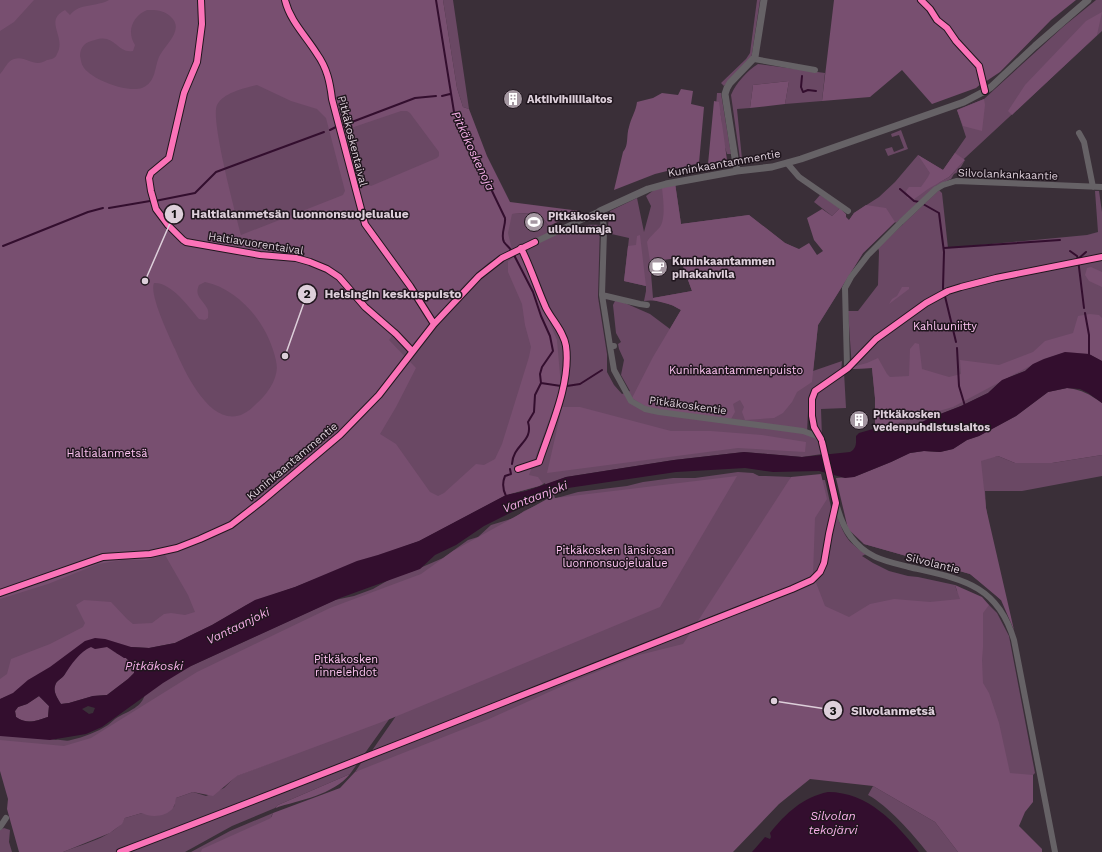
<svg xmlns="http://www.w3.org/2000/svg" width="1102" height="852" font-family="'Work Sans',sans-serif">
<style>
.green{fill:#6a4864;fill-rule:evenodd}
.forest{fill:#784f70;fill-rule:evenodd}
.water{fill:#330e2e;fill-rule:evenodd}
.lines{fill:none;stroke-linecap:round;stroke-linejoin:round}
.stream{stroke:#330e2e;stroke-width:2}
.minor{stroke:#666266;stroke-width:6}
.tertiary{stroke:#666266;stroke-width:7}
.cycleway-casing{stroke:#20161e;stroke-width:8}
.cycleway{stroke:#fb73b8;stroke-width:6}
.labels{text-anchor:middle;stroke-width:3;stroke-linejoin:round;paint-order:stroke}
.poi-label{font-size:11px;font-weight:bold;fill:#ddcfda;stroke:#20161e;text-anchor:start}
.street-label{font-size:11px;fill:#ddcfda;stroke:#20161e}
.park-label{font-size:11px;fill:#fdc3f1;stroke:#20161e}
.water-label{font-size:12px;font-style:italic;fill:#f6afe8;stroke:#20161e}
.leader{fill:none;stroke:#ddcfda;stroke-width:1.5}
.callout-dot{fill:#ddcfda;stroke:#20161e;stroke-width:1.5}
.mark-label{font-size:12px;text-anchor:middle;font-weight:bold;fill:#111}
.callout-label{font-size:12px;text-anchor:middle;font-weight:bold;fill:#ddcfda;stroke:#20161e;stroke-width:3;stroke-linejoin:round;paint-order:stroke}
</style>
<rect width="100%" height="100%" fill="#3a2f38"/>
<!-- green -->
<path class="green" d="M0 0H435L437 64 512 214 531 213 541 216 549 226 569 234C579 225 587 224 600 225L598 297 607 354V372L614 385 622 394 630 391 621 375 624 360 619 349 618 344 621 342 616 333 613 305 615 301 618 300 650 314 670 329 681 310C669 303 657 299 644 301L646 291V286L624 281 629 238 607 233 610 211 637 198 644 232 651 206 646 196 654 190 675 183 681 224 749 215 785 243 822 261 854 213 879 197 895 182 918 155 943 170 966 137 957 110 984 99 1064 26 1096 0H1102V31L938 183 949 177 965 160 958 172 954 174 951 179 936 186 896 223 895 222 863 253 818 325 813 371 842 361 841 372H844L846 408 821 409 822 437C807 427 813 426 808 411L807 434C823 441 818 439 822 454L802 457 744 452 674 460 566 477 550 483 555 498 551 499 545 483 539 486 506 495 419 541 131 647 0 699ZM680 258 692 291 653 298 650 261Z
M443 0H453L469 109 463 107 457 88Z
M757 0H760L752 54 751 57 724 86 721 83 746 59 750 53Z
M758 64 825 73 822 101 785 104 789 81 753 85 750 108 737 109 742 159H740L731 95C736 83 747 71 758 64Z
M717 93H721L731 154H727C725 148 723 141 722 134 720 124 724 114 716 106Z
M901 130 908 149 888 156 885 149 892 147 894 152 904 148 899 135 892 137 891 134Z
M939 190 942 193 948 248 1087 235 1098 232 1095 191H1099L1102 212V361L1089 354 1033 364 1025 371 1002 380 988 393 961 406 930 418 910 428 897 431 881 428 873 429 875 425V398L872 368 852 369 848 311H858L878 285 879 251 878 248Z
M820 195 840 208 832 216 814 202Z
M1102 455V476L1022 491H985L986 508 1001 600 991 590 970 574 864 544 836 478 854 477 998 456 1015 463H1052Z
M738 472 753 473 759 476H766L791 477 789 482 825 480 831 507 834 506C842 529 843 540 866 554L862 556 873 563 889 571 908 576 918 577 955 585 957 591 989 605 997 613 1009 636 1035 773 1033 775V777L719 739 661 852H191L230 831 273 813 271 817 336 794 358 771 355 772 361 763 367 760 681 634 683 630 371 752 396 716 390 718 350 774 278 805 275 808 232 826 185 852H63C82 844 115 837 125 818L142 813 174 807 176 798 193 792 206 796 224 788 236 776 328 741 23 852 0 767V729L56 740C61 739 66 742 71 740 84 737 97 732 108 725 112 722 114 719 118 717 129 711 142 707 145 694L180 671 335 600 354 596 373 589 392 578 413 571 443 558 468 540 478 537 491 525 514 518 524 511 546 501 578 492 627 486 643 482 673 478H695Z
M873 786 935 822 958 852H927C913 834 887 805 868 795Z
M4 828 10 830 9 842 12 852H0V830Z"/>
<!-- forest -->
<path class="forest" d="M0 0H34L14 22 0 31Z
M109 0H443L457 88 463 107 469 109 487 156 510 202 580 211 549 226 541 216 531 213 512 214 508 233 512 250 488 263 464 285 412 345 397 329 389 340 416 368 396 407 380 434 396 444 430 492 438 496 444 493 476 464 484 465 495 459 502 444 529 357 531 347 525 325 522 304 508 272V261L522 252 527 270 557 340 561 387 529 475 538 477 543 484 539 486 506 495 419 541 378 555 357 561 295 587 255 600 212 625 175 643 149 648 131 647 105 639 85 641 50 667 28 680 13 693 0 699V679L7 674 11 659 50 644 83 627 85 623 76 605 84 600 111 602 127 619 133 624 152 623 164 614 171 613 185 615 195 612 188 595 165 555 146 560H122L98 564 48 584 0 599V74C5 69 7 61 14 59 23 56 30 63 38 63 41 63 45 61 47 60 52 59 55 59 57 54 67 37 43 21 65 10L70 15C79 3 97 7 109 0ZM147 10C156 10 163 10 170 16 185 29 167 43 160 55 154 66 157 82 142 88 127 93 93 80 84 68 81 64 81 60 80 56 80 52 81 48 84 45 87 42 91 41 95 40 115 33 117 54 133 51L135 45C126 31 133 16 147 10ZM257 85 291 101 317 109 326 118 345 191 343 195 241 235C236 215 210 119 217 105 223 93 244 88 257 85ZM401 111H407L410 113 439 152V156L437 158 371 186 363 183 359 179 349 130 351 128ZM205 282C238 289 265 321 274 353 276 360 278 367 276 374 273 386 265 396 256 404 219 444 187 378 175 349 169 336 149 294 154 283 171 282 189 307 199 319L205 320 208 318C208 315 209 311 207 308 202 299 194 296 199 285Z
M834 0H919L929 10 935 20 947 29 956 43 978 65 980 70 982 83 976 88 932 104 902 70 870 97 822 101Z
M922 0H1076L1051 20 1000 72 985 82 981 65 957 41 948 28 938 19 931 9Z
M1102 12 1097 35 1012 115 1008 111 1025 85 1086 21Z
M789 81 785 104 750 108 753 85Z
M681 89 693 91 691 104 704 107 699 163 655 174 614 190 623 152C629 145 626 136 629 127 631 118 636 111 637 102L653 98 662 93 678 95Z
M984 99 985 105 982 131 963 126 957 110Z
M714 101 719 102 727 160 708 164Z
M955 153 965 160 949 177 928 189 913 200 907 198 906 191 909 187H921L928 177 930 173 918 155 943 170Z
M675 183 681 224 749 215 785 243 799 249 809 243 817 255 823 251 814 240 807 218 822 209 832 216 840 208 846 214V217L849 220 854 213 866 205 886 208 895 222 863 253 818 325 812 382 797 392 792 402 783 413 774 418 745 420 742 412 744 407 740 400 733 404 735 412 731 419 649 409 632 398 653 357 681 310 672 305 653 300V298L692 291 680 258 650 261 647 242C650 236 656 232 660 227 666 218 663 197 662 188Z
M640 235 646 286 624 281 628 246 636 245 637 236Z
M1091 267 1102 272V287L1089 281 1085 275 1087 268Z
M902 287H909V289L889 304 892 299 897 296Z
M1090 314 1099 315 1102 318V361L1089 354 1065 352 1043 359 953 407 882 427 875 425V398L872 368 852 369V367L867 363 878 358 887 374 890 377 909 376 910 349 915 343 919 344 922 369 949 377 961 374 960 360 999 365 1033 352 1045 341 1073 333 1078 316Z
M1067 388C1083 390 1089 394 1102 403V455L1052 463H1015L998 456 981 461 986 508 1014 630 1001 600 970 574 864 544 848 529 836 478 854 477 891 462 910 453 924 451 940 452 953 449 967 440 979 436 1016 416 1048 392Z
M562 407H580L671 431H711L762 435 806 442 805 452 738 448 547 473Z
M821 474 827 499 815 518 813 575 825 606 849 617 870 604 894 599 930 602 960 599 955 585 982 597 989 605 983 613V647L982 660 983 683 989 693 999 723 1010 773 1033 775V802L1025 812 1019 826 1042 849V852H958L935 822 873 786 810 779 779 804 733 852H201L202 849 271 818 273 813 340 788 355 772 489 719 569 683 639 655 683 644 791 477Z
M737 476 660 607 390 719 237 776 213 796 193 792 176 798C176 801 175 805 173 808 166 817 151 818 142 813L125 818 122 824 110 833 63 852H19L7 809 8 799 0 771V740L64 746 91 738 197 672 330 608 421 574 453 551 547 499Z
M91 647 95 649 107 647 110 648 114 652 126 658 134 666V673L128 679 107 695 93 696 69 703 61 704C58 699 53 692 55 686 56 680 62 679 65 674 70 665 80 651 91 647Z
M39 696 49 706 48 717C35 721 27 725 16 717L15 711 18 707 27 704Z
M350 774C333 795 300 800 275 808L278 805Z"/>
<!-- water -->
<path class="water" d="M1065 352 1089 354 1102 361V403L1088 393 1080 389 1067 388 1048 392 1016 416 979 436 967 440 953 449 940 452 924 451 910 453 891 462 854 477 845 478 819 471 773 472 745 468 676 472 568 488 538 499 484 526 456 545 435 555 420 569 340 598 191 666 163 683 102 727 86 734 50 740 0 736V699L13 693 28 680 50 667 85 641 95 638 105 639 131 647 149 648 175 643 212 625 255 600 295 587 357 561 378 555 419 541 506 495 526 491 566 477 674 460 744 452 802 457 850 452C857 448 856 443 856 436L859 433 873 429 881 428 897 431 910 428 930 418 961 406 988 393 1002 380 1025 371 1033 364 1044 359ZM91 647 95 649 107 647 124 658H126L134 666V673L128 679 107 695 93 696 69 703 61 704C58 699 53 692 55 686 56 680 62 679 65 674 71 665 80 651 91 647ZM39 696 49 706 48 717C35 721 28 725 16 717L15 711 18 707 27 704ZM88 706 95 708 93 713 89 714 82 709Z
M828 792C868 792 896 823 919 852H752L765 837 770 839 771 837 770 833C786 813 803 797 828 792Z"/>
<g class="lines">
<!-- stream -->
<path class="stream" d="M436 0 454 112 505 218C506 226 500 234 504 242 506 245 509 247 511 250
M802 76 801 87 803 92 808 90 816 91
M442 96 450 94
M344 125 415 98 436 96
M330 130 336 127
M900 189 914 201 919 202
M155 201 195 193 216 172 324 132
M923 204 939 213 944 252 943 288 956 342
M109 208 150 201
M3 246 88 212 103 208
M944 248 1060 240
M1070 251 1077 256 1078 259
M1084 308 1078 259 1086 252
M1085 313 1089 335V355
M957 348 959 386 965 406
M541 383 561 386
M567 386 580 384 602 370
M512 464C513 444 534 442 528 422L534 412 535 395 541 383 540 374 542 367 553 351 550 336 541 316 533 292 514 255
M506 496C503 490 502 483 505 476L511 474 510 469"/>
<!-- minor -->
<path class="minor" d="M754 59 815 70
M1079 133 1084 142 1093 187
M787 163 799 177 848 211
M535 242 600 211 603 219 604 231 602 295 610 346H614
M602 295 640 304 647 305
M610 346 614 370 631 401 645 409 659 412 803 431 817 436 822 442C830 469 834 516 851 537 867 558 885 561 909 567 960 579 997 583 1014 640L1055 852
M847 366 845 288 851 277 868 255 901 222 936 189 943 185 956 181 1102 187
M0 827 6 818"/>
<!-- tertiary -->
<path class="tertiary" d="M737 171 725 94 727 88 730 83 755 57 764 0
M600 211 648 189 666 184 737 171 772 167 801 159 964 102 985 91 991 87 1035 46 1088 0"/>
<!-- cycleway casing -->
<g class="cycleway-casing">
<path id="cycleway" d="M201 0 202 24 197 62 184 93 169 158 151 173 149 178 151 191 156 209 168 225 183 240 186 242 260 255 296 258 310 262 327 269 339 277 365 307 396 334 412 351
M285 0C290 21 306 36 317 54 327 68 330 82 332 99L365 224 410 286 434 324
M921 0 930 9 937 20 947 28 956 41 979 66 985 91
M821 439 814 427 812 416V399L815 391 848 368 876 339 926 303 948 291 961 287 996 278 1102 257
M518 469 539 462C551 426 571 383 566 346 564 332 552 320 546 308 537 288 531 268 521 248
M0 593 103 557 150 554 177 548 200 539 231 525 262 501 340 435 379 395 434 324 479 276 502 258 535 242
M120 852C345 767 568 676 792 589L812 580 820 572 824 563 829 534 836 503 822 442"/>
</g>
<!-- cycleway -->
<use href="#cycleway" class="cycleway"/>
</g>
<!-- icons -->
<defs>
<g id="building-disc" transform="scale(1)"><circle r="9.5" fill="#a497a1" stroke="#20161e"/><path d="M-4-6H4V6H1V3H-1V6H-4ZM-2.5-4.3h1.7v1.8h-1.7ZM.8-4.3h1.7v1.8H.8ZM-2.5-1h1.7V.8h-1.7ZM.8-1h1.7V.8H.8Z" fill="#fff"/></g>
<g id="stadium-disc" transform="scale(1)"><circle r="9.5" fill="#a497a1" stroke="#20161e"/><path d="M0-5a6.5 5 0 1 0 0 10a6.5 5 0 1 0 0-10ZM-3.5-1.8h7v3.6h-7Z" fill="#fff"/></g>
<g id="cafe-disc" transform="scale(1)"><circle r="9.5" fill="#a497a1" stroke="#20161e"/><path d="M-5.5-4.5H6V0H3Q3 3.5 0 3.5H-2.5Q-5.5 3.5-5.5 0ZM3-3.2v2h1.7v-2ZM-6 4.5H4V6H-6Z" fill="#fff"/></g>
</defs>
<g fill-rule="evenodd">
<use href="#building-disc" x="513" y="99"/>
<use href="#stadium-disc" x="534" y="222"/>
<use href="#cafe-disc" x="658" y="267"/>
<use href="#building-disc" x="859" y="420"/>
</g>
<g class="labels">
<!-- poi labels -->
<g class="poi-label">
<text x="527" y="103">Aktiivihiililaitos</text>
<text x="548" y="220">Pitkäkosken<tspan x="548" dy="13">ulkoilumaja</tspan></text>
<text x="672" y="265">Kuninkaantammen<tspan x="672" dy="13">pihakahvila</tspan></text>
<text x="873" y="418">Pitkäkosken<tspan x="873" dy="13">vedenpuhdistuslaitos</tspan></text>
</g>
<!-- street labels -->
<g class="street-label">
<text transform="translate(353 141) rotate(76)" y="4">Pitkäkoskentaival</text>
<text transform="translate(724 163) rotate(-10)" y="4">Kuninkaantammentie</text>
<text transform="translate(1008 174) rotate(2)" y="4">Silvolankankaantie</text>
<text transform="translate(256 243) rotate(9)" y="4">Haltiavuorentaival</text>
<text transform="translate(688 405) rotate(8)" y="4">Pitkäkoskentie</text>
<text transform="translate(292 461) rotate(-40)" y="4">Kuninkaantammentie</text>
<text transform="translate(933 563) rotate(14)" y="4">Silvolantie</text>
</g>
<!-- park labels -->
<g class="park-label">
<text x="945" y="330">Kahluuniitty</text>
<text x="736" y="374">Kuninkaantammenpuisto</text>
<text x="107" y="457">Haltialanmetsä</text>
<text x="615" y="554">Pitkäkosken länsiosan<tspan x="615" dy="13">luonnonsuojelualue</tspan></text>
<text x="346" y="663">Pitkäkosken<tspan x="346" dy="13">rinnelehdot</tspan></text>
</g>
<!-- water labels -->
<g class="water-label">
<text transform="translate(473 151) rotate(65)" y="4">Pitkäkoskenoja</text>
<text transform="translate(535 497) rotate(-21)" y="4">Vantaanjoki</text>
<text transform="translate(238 626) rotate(-26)" y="4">Vantaanjoki</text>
<text x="154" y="670">Pitkäkoski</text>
<text x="833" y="820">Silvolan<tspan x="833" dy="14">tekojärvi</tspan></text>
</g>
</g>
<!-- callouts -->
<path class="leader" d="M145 281L174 214M285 356L307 294M774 701L833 710"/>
<g class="callout-dot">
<circle cx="145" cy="281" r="4"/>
<circle cx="285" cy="356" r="4"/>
<circle cx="774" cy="701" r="4"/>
<circle cx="174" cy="214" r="10"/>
<circle cx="307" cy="294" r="10"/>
<circle cx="833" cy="710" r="10"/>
</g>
<g class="mark-label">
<text x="174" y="218">1</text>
<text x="307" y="298">2</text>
<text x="833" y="715">3</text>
</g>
<g class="callout-label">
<text x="300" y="218">Haltialanmetsän luonnonsuojelualue</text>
<text x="393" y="298">Helsingin keskuspuisto</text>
<text x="893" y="715">Silvolanmetsä</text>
</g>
</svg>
